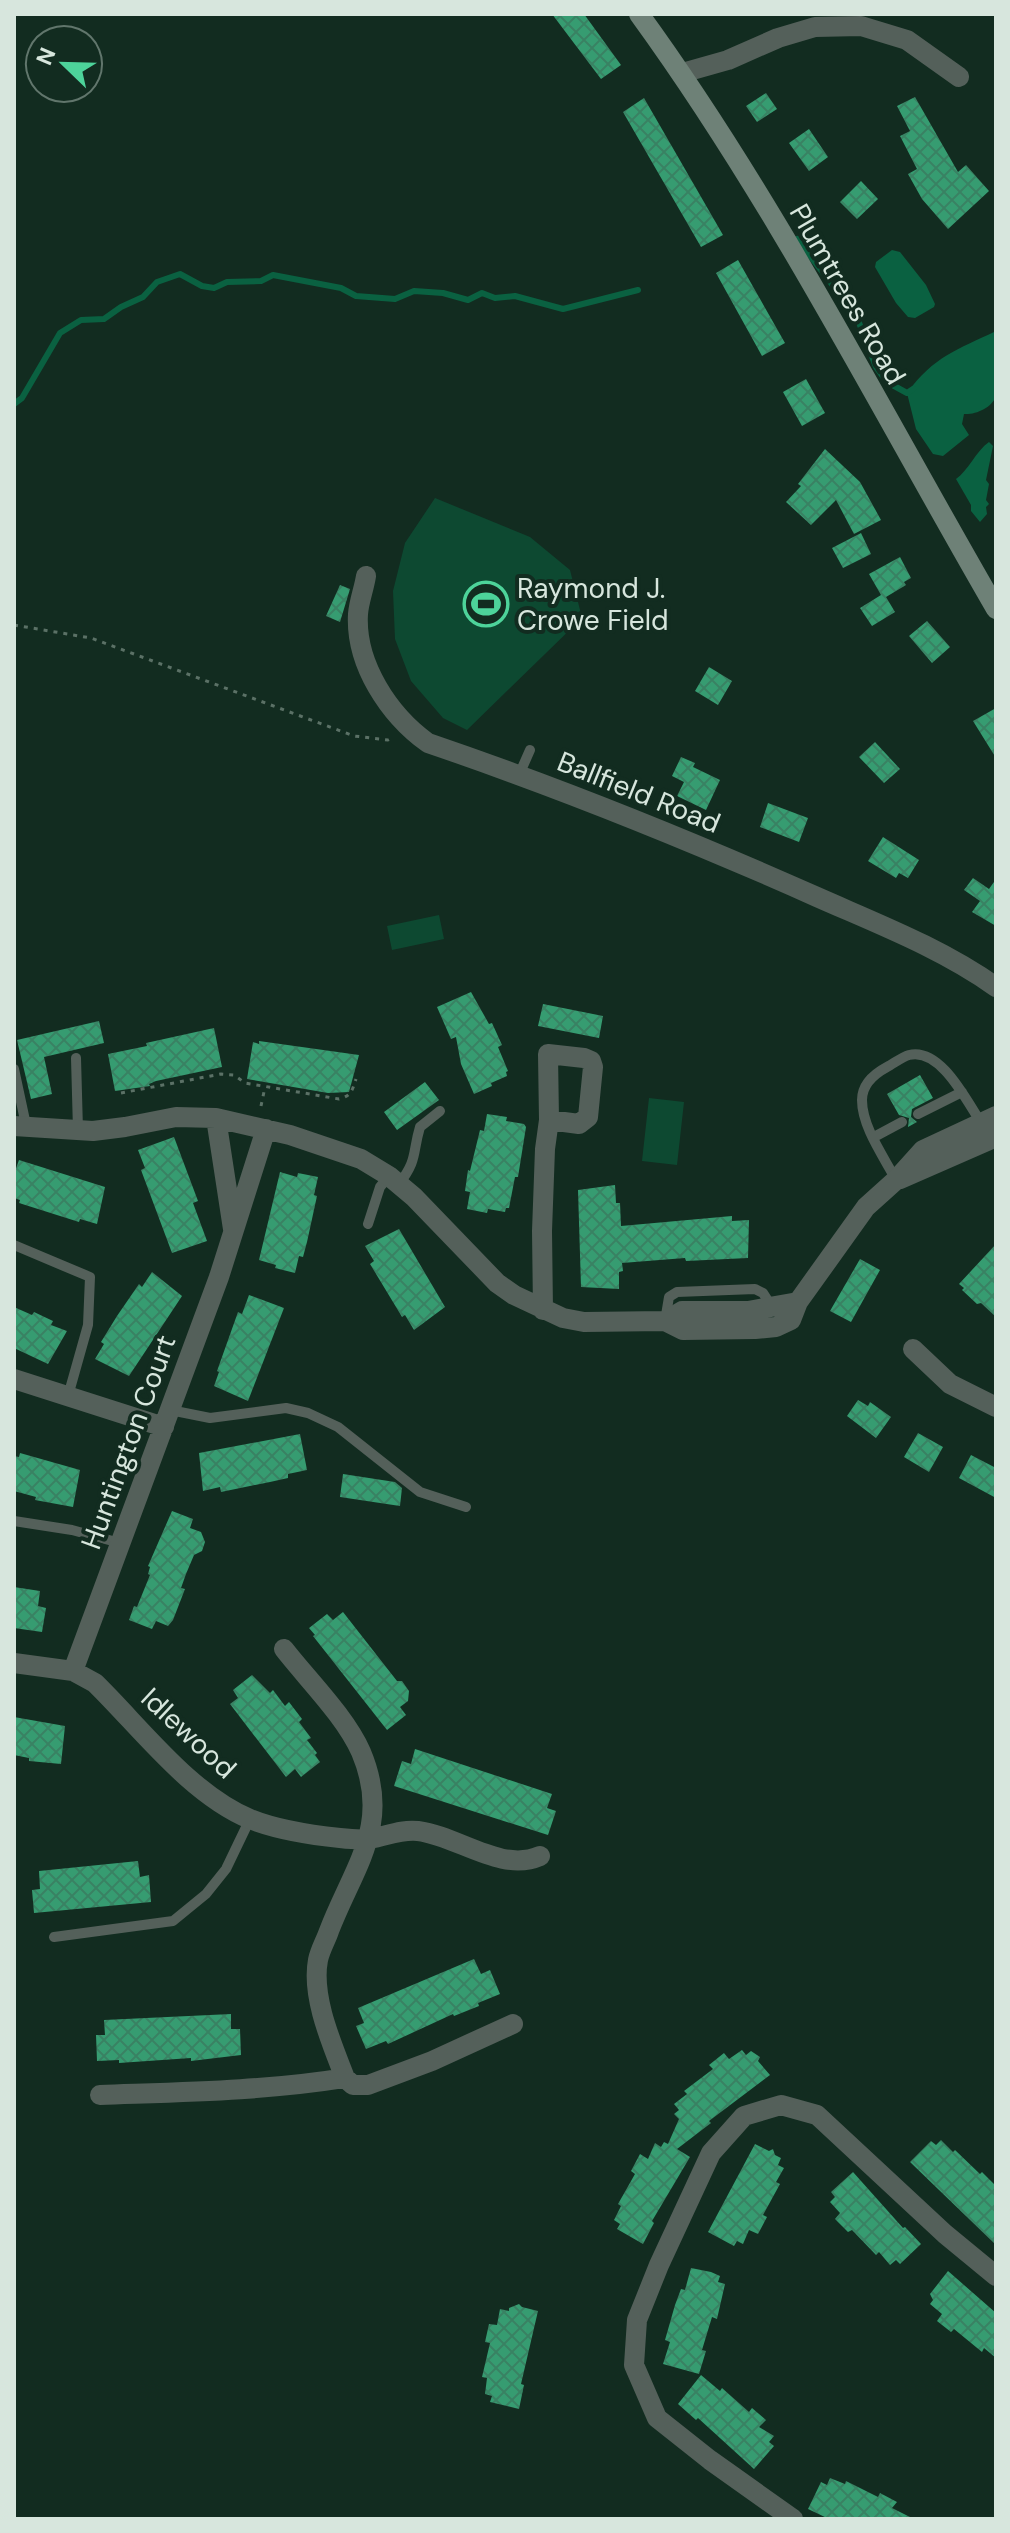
<svg xmlns="http://www.w3.org/2000/svg" width="1010" height="2533" font-family="'DM Sans',sans-serif">
<style>
.park{fill:#0d4931}
.water{fill:#0a6141}
.lines{fill:none;stroke-linecap:round;stroke-linejoin:round}
.stream{stroke:#0a6141;stroke-width:6}
.building{fill:url(#building-cross-hatch)}
.path{stroke:#5b7166;stroke-width:3;stroke-dasharray:4 6;stroke-linecap:butt}
.service{stroke:#54605a;stroke-width:10}
.minor{stroke:#54605a;stroke-width:20}
.secondary{stroke:#6e8177;stroke-width:20}
.labels{text-anchor:middle;stroke-width:8;stroke-linejoin:round;paint-order:stroke}
.street-label{font-size:28px;fill:#d7e6dd;stroke:#122c20}
.poi-label{font-size:28px;fill:#d7e6dd;stroke:#122c20;text-anchor:start}
</style>
<defs>
<pattern id="building-cross-hatch" width="8" height="8" patternUnits="userSpaceOnUse" patternTransform="scale(2)"><rect width="8" height="8" fill="#369c71"/><path d="M0 0l8 8M0 8l8-8" fill="none" stroke="#398263"/></pattern>
</defs>
<rect width="100%" height="100%" fill="#122c20"/>
<!-- park -->
<path class="park" d="M435 498 530 537 570 570 582 618 467 730 443 718 411 681 395 639 393 591 405 543Z
M439 915 444 939 392 950 387 926Z
M649 1098 684 1102 677 1165 642 1161Z"/>
<!-- water -->
<path class="water" d="M892 250 900 252 926 285 935 304 934 307 915 318 908 317 896 303 875 267 876 262Z
M996 331C996 345 1000 384 996 396 992 408 975 415 964 414L962 424 969 435 943 456 933 454 916 429 907 393C934 356 957 350 996 331Z
M989 442 993 446 986 480 989 484 986 500 989 504 986 507 987 514 980 522 971 511V505L956 479C968 471 976 451 989 442Z"/>
<g class="lines">
<!-- stream -->
<path class="stream" d="M797 239 841 296 853 307 876 367 887 382 907 393 913 389
M14 404 22 398 60 333 81 320 104 319 121 307 143 297 157 282 180 274 202 286 214 288 227 282 261 281 273 275 341 288 356 296 395 299 414 291 443 293 468 300 482 293 495 298 515 296 563 309 638 290"/>
</g>
<!-- building -->
<path class="building" d="M552 14H584L621 65 601 79Z
M766 93 777 109 757 122 746 106Z
M915 97 958 172 966 165 989 191 948 229 922 199 908 174 917 169 900 136 910 131 897 106Z
M644 98 723 235 701 247 623 112Z
M809 129 828 157 809 171 789 143Z
M861 181 878 199 857 219 840 202Z
M738 260 785 343 762 356 716 273Z
M806 379 825 413 802 426 783 392Z
M825 449 860 482 881 520 854 534 836 500 811 525 786 502 801 486 798 484Z
M861 533 871 554 843 568 832 548Z
M900 557 911 578 904 582 906 585 886 597 895 612 872 626 860 608 881 595 869 574Z
M340 585 350 589 340 622 326 616Z
M927 621 950 647 932 663 909 636Z
M709 667 732 681 718 705 695 691Z
M996 708V758L973 721Z
M875 742 900 769 884 783 859 757Z
M681 757 695 763 693 767 720 780 706 810 677 796 684 782 672 776Z
M768 803 808 818 799 842 760 827Z
M883 837 919 860 908 878 899 873 896 878 868 861Z
M973 878 989 889 996 879V926L972 912 980 901 964 890Z
M471 992 489 1024 492 1023 502 1045 498 1047 508 1071 506 1072 507 1076 491 1083 492 1086 474 1094 461 1064 456 1037 451 1039 437 1007Z
M543 1004 603 1016 599 1038 538 1026Z
M99 1021 104 1043 44 1057 52 1094 31 1099 17 1040Z
M214 1028 222 1067 156 1081 149 1084 150 1086 115 1091 108 1054 147 1046 146 1043Z
M259 1041 359 1055 349 1092 328 1093 247 1079 253 1042 259 1044Z
M920 1075 933 1098 912 1109 911 1117 917 1122 908 1127 909 1118 899 1115 887 1094Z
M425 1082 439 1100 397 1130 384 1112Z
M487 1114 507 1117 506 1121 524 1124 526 1127 518 1177H515L509 1208H506L505 1212 488 1209 487 1213 467 1209 470 1192 465 1191 468 1170 470 1171 480 1130 484 1131Z
M174 1137 198 1201 193 1203 207 1241 172 1253 141 1170 145 1168 138 1150Z
M19 1160 105 1187 97 1224 80 1219 79 1222 19 1203 20 1200 14 1198V1174Z
M280 1172 297 1177 298 1173 318 1177 314 1195 317 1196 307 1242 303 1257 299 1256 295 1273 275 1268 276 1265 259 1260Z
M615 1185 616 1203H620L621 1226 732 1216V1221L749 1220 748 1258 686 1261 685 1258 622 1263 623 1271 619 1272V1289L581 1287 578 1190Z
M399 1229 445 1307 414 1330 405 1315 402 1317 393 1302 370 1264 374 1261 365 1246Z
M996 1244V1317L981 1303 977 1304 962 1290 964 1288 959 1284Z
M860 1259 880 1270 851 1322 830 1311Z
M152 1272 182 1296 129 1376 95 1359 104 1344 101 1342 117 1316 139 1284 142 1287Z
M249 1295 284 1308 248 1401 214 1386 219 1372 217 1371 238 1312 242 1314Z
M14 1307 32 1315 34 1312 53 1321 51 1325 67 1331 48 1364 14 1348Z
M858 1400 868 1406 870 1402 891 1417 876 1438 847 1416Z
M918 1433 943 1447 929 1472 904 1457Z
M300 1434 307 1470 288 1474V1478L270 1482 221 1492 220 1487 203 1491 199 1453Z
M20 1453 80 1470 73 1507 35 1500 36 1497 14 1491V1456L19 1457Z
M971 1455 996 1468V1498L959 1478Z
M343 1474 395 1482 402 1488 400 1506 340 1497Z
M172 1511 193 1519 190 1528 201 1532 205 1542 202 1551 194 1555 186 1574 181 1588 185 1589 173 1620 168 1626 156 1621 152 1629 129 1620 134 1606 137 1607 150 1575 148 1574 150 1567 148 1566Z
M14 1587 40 1591 38 1606 46 1608 42 1632 14 1628Z
M343 1612 397 1681H402L409 1691 408 1701 400 1707 406 1715 387 1730 313 1636 315 1635 309 1628 327 1614 333 1620Z
M252 1675 270 1693 273 1690 285 1706 289 1702 302 1719 299 1722 311 1738 307 1740 317 1753 315 1755 320 1762 301 1777 295 1769 286 1777 230 1704 238 1698 233 1690Z
M14 1717 65 1726 61 1764 29 1761V1758L14 1755Z
M415 1749 552 1794 547 1808 556 1811 548 1835 394 1786 402 1761 411 1764Z
M138 1861 140 1877 149 1875 151 1902 34 1913 32 1890 40 1889 39 1871Z
M474 1959 481 1974 490 1970 500 1994 478 2003 479 2006 454 2016 453 2014 388 2044 386 2041 366 2049 356 2026 364 2023 358 2008Z
M231 2014V2029H240L241 2055 191 2061V2058L119 2063V2060L97 2061 96 2035H105L104 2020Z
M742 2050 746 2055 751 2051 760 2057 758 2061 770 2075 709 2121 711 2123 677 2149 690 2157 652 2221 654 2223 643 2244 617 2229 620 2224 614 2220 621 2206 618 2204 635 2174 631 2171 640 2154 648 2159 655 2143 661 2147 664 2142 668 2144 679 2119 674 2114 679 2110 674 2104 687 2094 684 2091 713 2069 709 2065 724 2053 729 2059Z
M941 2140 953 2152 955 2150 980 2174 982 2172 996 2186V2245L910 2162 931 2141 936 2145Z
M755 2144 769 2151 773 2149 775 2155 781 2158 778 2165 784 2168 776 2182 780 2184 763 2215 767 2217 758 2234 749 2230 743 2244 737 2241 734 2246 708 2232Z
M853 2172 903 2228 905 2227 921 2244 900 2264 896 2260 890 2265 879 2252 876 2255 852 2230 848 2232 835 2219 840 2213 830 2202 835 2197 831 2192Z
M691 2268 711 2272 720 2276 718 2282 725 2284 717 2319 712 2317 702 2350 706 2351 699 2374 663 2364 670 2342 665 2340 675 2305 681 2289 685 2290Z
M948 2271 996 2313V2358L984 2348 982 2352 954 2329 951 2332 937 2321 942 2314 930 2304 933 2300 930 2294Z
M519 2304 522 2307 538 2311 521 2384 524 2385 519 2409 490 2402 492 2396 485 2394 487 2378 482 2377 490 2343 485 2342 489 2324 497 2325 500 2309 509 2311V2308Z
M701 2375 720 2391 722 2388 749 2412 752 2408 766 2420 759 2427 774 2436 769 2442 774 2446 754 2469 698 2418 696 2420 678 2404Z
M830 2478 845 2484 846 2481 878 2497 880 2493 897 2502 892 2508 914 2519H829L808 2509 821 2482 827 2485Z"/>
<g class="lines">
<!-- path -->
<path class="path" d="M14 625 91 638 354 736 388 740 394 737
M121 1093 221 1074 234 1075 245 1083 339 1099C351 1096 352 1091 356 1079
M261 1106 265 1087"/>
<!-- service -->
<path class="service" d="M519 775 530 750
M76 1058 78 1130
M14 1069 26 1125
M918 1114 962 1092
M874 1137 902 1122
M896 1180C884 1157 862 1127 862 1100 862 1084 874 1074 887 1067 893 1064 902 1057 909 1055 941 1047 967 1102 982 1124
M399 1184C418 1159 412 1154 420 1127L440 1111
M368 1224 380 1187 389 1176
M14 1245 90 1277 88 1325 68 1396
M665 1321 669 1297 677 1292 755 1289 763 1293 772 1307
M170 1410 210 1418 286 1408 308 1413 338 1427 420 1492 466 1507
M14 1521 72 1530 120 1543
M54 1937 173 1921 206 1894 226 1869 250 1819"/>
<!-- minor -->
<path class="minor" d="M682 73 728 60 778 38 815 27 861 26 907 40 959 77
M366 576C364 589 359 601 358 614 355 664 389 715 428 743 560 788 689 840 817 897 878 924 941 948 996 987
M216 1118 233 1229
M14 1126 93 1131 125 1127 176 1117 216 1118 290 1135 361 1159 389 1176 414 1197 497 1283 514 1295 563 1318 584 1322 665 1321 683 1330 755 1329 776 1327 791 1320 798 1302 866 1207 896 1180 923 1150 996 1116
M900 1179 996 1137
M543 1310 542 1231 545 1149 549 1120 548 1054 584 1058 591 1061 593 1067 588 1117 579 1124 549 1120
M665 1321 682 1311H748L798 1302
M913 1349 950 1384 996 1407
M14 1379 164 1427
M284 1649C308 1680 345 1716 361 1752 392 1825 354 1866 329 1931 326 1940 320 1950 318 1960 311 1997 332 2044 345 2078
M14 1663 73 1671 95 1683C141 1728 190 1794 250 1819 277 1830 311 1835 340 1838 349 1839 361 1840 370 1839 387 1836 401 1829 418 1831 458 1836 501 1873 540 1856
M73 1671 219 1277 266 1129
M100 2095C182 2092 264 2091 345 2078L353 2085H368L432 2061 513 2024
M793 2519 710 2460 657 2418 634 2365 637 2320 659 2265 711 2153 744 2116 781 2105 817 2115 945 2234 996 2276"/>
<!-- secondary -->
<path class="secondary" d="M639 14C775 201 880 409 996 609"/>
</g>
<!-- icons -->
<defs>
<g id="stadium-ring" transform="scale(2.3)"><circle r="9.5" fill="#122c20" stroke="#4dd39a" stroke-width="1.5"/><path d="M0-5a6.5 5 0 1 0 0 10a6.5 5 0 1 0 0-10ZM-3.5-1.8h7v3.6h-7Z" fill="#4dd39a"/></g>
</defs>
<g fill-rule="evenodd">
<use href="#stadium-ring" x="486" y="604"/>
</g>
<g class="labels">
<!-- street labels -->
<g class="street-label">
<text transform="translate(848 294) rotate(60)" y="10">Plumtrees Road</text>
<text transform="translate(639 792) rotate(22)" y="10">Ballfield Road</text>
<text transform="translate(128 1442) rotate(-70)" y="10">Huntington Court</text>
<text transform="translate(189 1733) rotate(43)" y="10">Idlewood</text>
</g>
<!-- poi labels -->
<g class="poi-label">
<text x="517" y="598">Raymond J.<tspan x="517" dy="32">Crowe Field</tspan></text>
</g>
</g>
<!-- border -->
<rect width="1010" height="2533" fill="none" stroke="#d7e6dd" stroke-width="32"/>
<!-- north arrow -->
<g transform="translate(64 64) rotate(293)"><circle r="38" fill="#122c20" stroke="#61766c" stroke-width="2"/>
<path d="M0-6L14 30L0 20L-14 30Z" fill="#4dd39a"/>
<text y="-12" font-size="22" font-weight="bold" text-anchor="middle" fill="#d7e6dd">N</text>
</g>
</svg>
